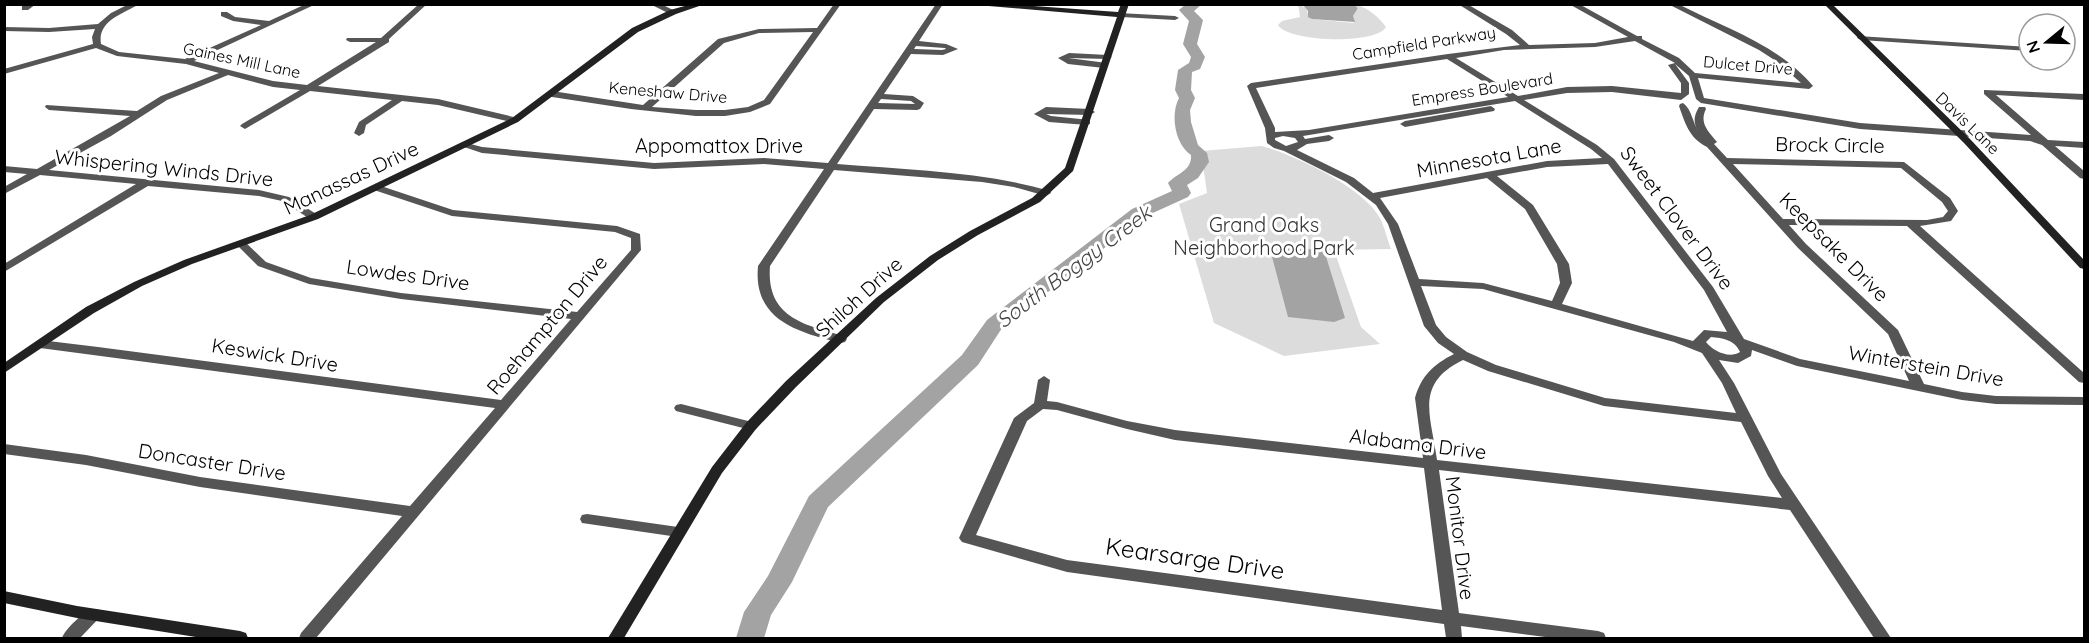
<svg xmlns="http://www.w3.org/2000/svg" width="2089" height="643" font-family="Quicksand,sans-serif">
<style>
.green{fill:#dcdcdc}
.water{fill:#a3a3a3}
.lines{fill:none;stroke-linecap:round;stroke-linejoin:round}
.river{fill:#a3a3a3;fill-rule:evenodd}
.street{fill:#555;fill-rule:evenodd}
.secondary{fill:#222;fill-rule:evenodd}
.labels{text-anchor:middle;stroke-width:6;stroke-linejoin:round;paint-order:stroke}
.far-street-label{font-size:16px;fill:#000;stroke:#fff}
.street-label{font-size:20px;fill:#000;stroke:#fff}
.park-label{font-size:20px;fill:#333;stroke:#fff}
.water-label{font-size:21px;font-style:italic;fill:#444;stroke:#fff}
.near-street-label{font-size:24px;fill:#000;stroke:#fff}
</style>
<rect width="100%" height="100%" fill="#fff"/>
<!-- green -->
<path class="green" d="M1298 4 1306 8 1309 17 1312 19 1354 23 1353 16 1358 8 1354 5C1365 5 1380 18 1386 27 1376 45 1287 42 1278 25L1282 21 1300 17Z
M1262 146C1295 155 1363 187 1380 218 1385 228 1387 239 1391 249L1334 250 1361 327 1380 344 1284 356 1214 323 1179 204 1207 193 1201 151Z"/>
<!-- water -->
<path class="water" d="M1303 5H1354L1358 8 1353 16 1355 22 1312 19 1308 17V11Z
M1284 248 1324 250 1345 318 1334 322 1288 317 1271 253Z"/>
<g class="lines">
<!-- river -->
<path class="river" d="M1186 4H1202L1194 11 1203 20 1197 44 1205 57 1200 69 1192 72 1191 90 1195 98 1190 110 1191 122 1198 145 1207 153 1209 162 1198 178 1187 185 1191 193 1188 197 1144 217 1002 328 978 365 828 507 792 582 771 615 764 638H736L744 612 768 576 809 496 962 355 987 320 1132 209 1172 191 1168 183C1177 173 1192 171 1191 155 1175 144 1170 115 1179 98L1175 90 1178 70 1189 63 1191 57 1183 44 1189 21 1179 10Z"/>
<!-- street -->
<path class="street" d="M26 4H36L28 10H22V6Z
M129 4H139C124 14 97 20 101 44L119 52 185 59 261 25 233 21 221 16V12H227L235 17 269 21 306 4H316L194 61 273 81 307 85 376 42H350L346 40 347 38H381L419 4H427L389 39V42L318 86 438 99 518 118 520 120 515 123 438 105 402 101 366 125 364 133 359 136 354 133 359 122 392 100 310 91 245 129 240 126 242 124 300 90 273 87 228 75 167 100 111 136 49 170 259 190 289 197 318 215 319 217 318 219H310L282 201 259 196 148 186 4 272V264L136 184 40 175 4 194V187L27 174 4 172V166L37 169 130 116 49 110 45 107 46 105 137 111 161 96 219 73 186 64 117 56 96 48 4 74V69L93 44 92 37 95 29 49 32 4 31V27L49 28 98 24 111 13Z
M650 4H661L677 12 670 14Z
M834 4H841L770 104 750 112 725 116H696L631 109 552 97 548 94 552 91 643 105 718 39 759 29 817 28ZM813 32 764 100 748 107 725 110H696L652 107 724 43 759 33Z
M936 4H943L919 41 946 44 958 49 943 55 911 54 884 94 913 96 924 103 920 109 917 110 874 109 837 164C908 170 981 171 1050 191L1051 193 1046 196 1014 187 982 182 834 170 770 266C766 317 804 325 845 336L847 339 845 342 841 343C797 332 753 320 758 266L824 169 764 164 654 169 482 153 458 145 463 142 482 147 654 163 764 158 828 163ZM916 46 945 48 946 49 942 50 914 49ZM881 99 911 101 915 104 878 103Z
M1458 4H1467L1512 30 1529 45 1595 43 1628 37 1569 4H1579L1637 36H1642V39L1679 58 1695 73 1801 83 1776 61 1759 50 1668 4H1678C1725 28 1779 45 1813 86L1809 89 1698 78 1704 98 1860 123 2031 135 1984 94V90L2084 94V100L1996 95 2048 140 2084 142V148L2055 146 2084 171V179L2080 178 2042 145 2030 141 1860 129 1701 103 1696 99 1689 76 1675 64 1689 83V94L1681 100 1612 92 1567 93 1524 100 1597 145 1614 159 1713 287 1744 339 1800 359 1909 381 1888 334 1798 248 1707 147C1689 138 1685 123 1679 106L1680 104 1683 103C1692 109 1693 125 1700 134 1693 124 1693 117 1699 107H1705L1706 109C1699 123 1708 131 1717 142L1714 144 1727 158 1904 162 1950 198 1958 211 1951 221 1920 226 2084 373V383L2079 382 1907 226 1789 225 1806 244 1898 330 1924 384 1962 392 1996 396 2084 397V405L1996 404 1962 400 1797 366 1752 350 1751 356 1738 363 1719 360 1734 383 1781 474 1891 638H1874L1790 510 1439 470 1459 613 1598 631 1604 633 1606 638H1553L1461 626 1462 638H1446L1444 624 1067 572 962 542 959 538 1014 418 1034 403 1038 380 1044 376 1050 380 1047 401 1057 402 1127 421 1175 430 1423 458 1415 398C1421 376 1434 364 1454 354L1438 343 1424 326 1388 224 1376 205 1346 182 1284 151 1274 148 1267 143 1265 128 1247 86 1251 83 1448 54 1520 45 1506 34ZM1635 41 1675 63 1668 65 1681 83V93L1612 86 1567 87 1518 96 1456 58 1504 50 1595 47ZM1447 59 1508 97 1309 130 1275 132V128L1256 88ZM1515 101 1591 149 1602 158 1547 161 1373 193 1354 178 1297 150 1307 144 1329 141 1334 138 1329 135 1305 139 1303 136ZM1283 136 1295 138 1298 142 1286 146 1275 140V138ZM1608 164 1704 290 1727 332 1704 330 1693 341 1562 304 1572 283 1569 264 1533 205 1497 176 1547 167ZM1733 164 1901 168 1942 202 1948 211 1943 217 1927 220 1783 219ZM1487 178 1525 209 1557 264 1560 283 1552 301 1483 283 1419 279 1398 224 1380 198ZM1421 286 1483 289 1674 342 1702 353 1722 383 1736 413 1605 398 1496 365 1467 352 1446 337 1436 325ZM1711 337C1723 338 1735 340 1740 352 1729 359 1713 351 1706 342ZM1463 360 1488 371 1604 406 1741 422 1768 476 1782 498 1437 460C1431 415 1414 384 1463 360ZM1043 409 1057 410 1127 429 1175 440 1424 468 1442 610 1067 560 976 535 1027 421Z
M1119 13 1175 16 1179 18 1175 20 1122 17H1119Z
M1858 36 2029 47V51L1861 40 1857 38Z
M1069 53 1108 55 1112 57 1108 59 1068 58 1107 63 1108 65 1104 68 1068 64 1058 58Z
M1491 106 1495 109 1494 111 1405 127 1400 124 1405 121Z
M1046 107 1090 109 1095 112 1090 115 1046 114 1051 116 1090 120V124L1087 125 1049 122 1034 114Z
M378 185 453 210 617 226 640 234 641 250 316 638H299L301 633 402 516 200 487 86 465 4 454V444L86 455 200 477 410 506 495 408 40 348 34 344 40 340 98 347 501 400 571 319 401 299 309 284 258 266 236 244 241 241 245 242 266 262 311 278 401 293 577 312 631 250V238L615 232 452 216 374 190V186Z
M681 404 756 423 758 426 756 429 751 430 676 411 674 408 676 405Z
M587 514 678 527 683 528 685 532 683 536 678 537 582 523 580 519 582 515Z
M94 609 100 610 102 615 80 638H62C66 628 83 612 94 609Z"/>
<!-- secondary -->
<path class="secondary" d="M692 4H705L676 14 638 32 518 122 318 219 192 264 142 286 94 313 4 373V363L86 307 134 282 184 260 310 215 512 118 632 28 670 10Z
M965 4H1007L1118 12 1121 4H1129L1073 171 1040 202 978 235 938 260 884 302 796 387 756 429 722 473 624 638H608L712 467 746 423 786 381 876 298 930 256 970 231 1032 198 1065 168 1117 17Z
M1824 4H1832L1970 139 2084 260V269L2080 268 1964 143Z
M4 591 77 606 240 631 246 633 248 638H202L77 618 4 603Z"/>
</g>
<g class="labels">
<!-- far-street labels -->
<g class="far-street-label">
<text transform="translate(1424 43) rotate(-9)" y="6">Campfield Parkway</text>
<text transform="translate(242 60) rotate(12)" y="6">Gaines Mill Lane</text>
<text transform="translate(1748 65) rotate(5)" y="6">Dulcet Drive</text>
<text transform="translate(1482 89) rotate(-9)" y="6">Empress Boulevard</text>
<text transform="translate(668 92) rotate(5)" y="6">Keneshaw Drive</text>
<text transform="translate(1968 123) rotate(44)" y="6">Davis Lane</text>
</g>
<!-- street labels -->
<g class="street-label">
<text transform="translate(1830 145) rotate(1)" y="7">Brock Circle</text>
<text x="719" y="153">Appomattox Drive</text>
<text transform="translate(1489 158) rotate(-10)" y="7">Minnesota Lane</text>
<text transform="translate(164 168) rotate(6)" y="7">Whispering Winds Drive</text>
<text transform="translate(351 178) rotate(-25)" y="7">Manassas Drive</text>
<text transform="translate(1677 218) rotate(53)" y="7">Sweet Clover Drive</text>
<text transform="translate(1834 247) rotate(45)" y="7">Keepsake Drive</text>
<text transform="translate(408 275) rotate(8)" y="7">Lowdes Drive</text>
<text transform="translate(859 297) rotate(-42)" y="7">Shiloh Drive</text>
<text transform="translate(547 325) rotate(-50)" y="7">Roehampton Drive</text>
<text transform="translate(275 355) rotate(9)" y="7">Keswick Drive</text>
<text transform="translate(1926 366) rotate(10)" y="7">Winterstein Drive</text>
<text transform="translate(1418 444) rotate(7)" y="7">Alabama Drive</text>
<text transform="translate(212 462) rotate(9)" y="7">Doncaster Drive</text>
<text transform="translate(1460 538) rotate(83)" y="7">Monitor Drive</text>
</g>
<!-- park labels -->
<g class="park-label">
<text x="1264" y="232">Grand Oaks<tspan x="1264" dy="23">Neighborhood Park</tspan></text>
</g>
<!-- water labels -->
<g class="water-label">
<text transform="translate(1074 267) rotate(-37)" y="7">South Boggy Creek</text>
</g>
<!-- near-street labels -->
<g class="near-street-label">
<text transform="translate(1195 559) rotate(8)" y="8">Kearsarge Drive</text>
</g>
</g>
<!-- border -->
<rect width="2089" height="643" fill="none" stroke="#000000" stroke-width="12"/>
<!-- north arrow -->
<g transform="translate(2047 42) rotate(251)"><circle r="28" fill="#ffffff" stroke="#999999" stroke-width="1.5"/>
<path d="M0-4.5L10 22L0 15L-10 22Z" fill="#000000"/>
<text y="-9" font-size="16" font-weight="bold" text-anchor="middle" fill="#000000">N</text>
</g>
</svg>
